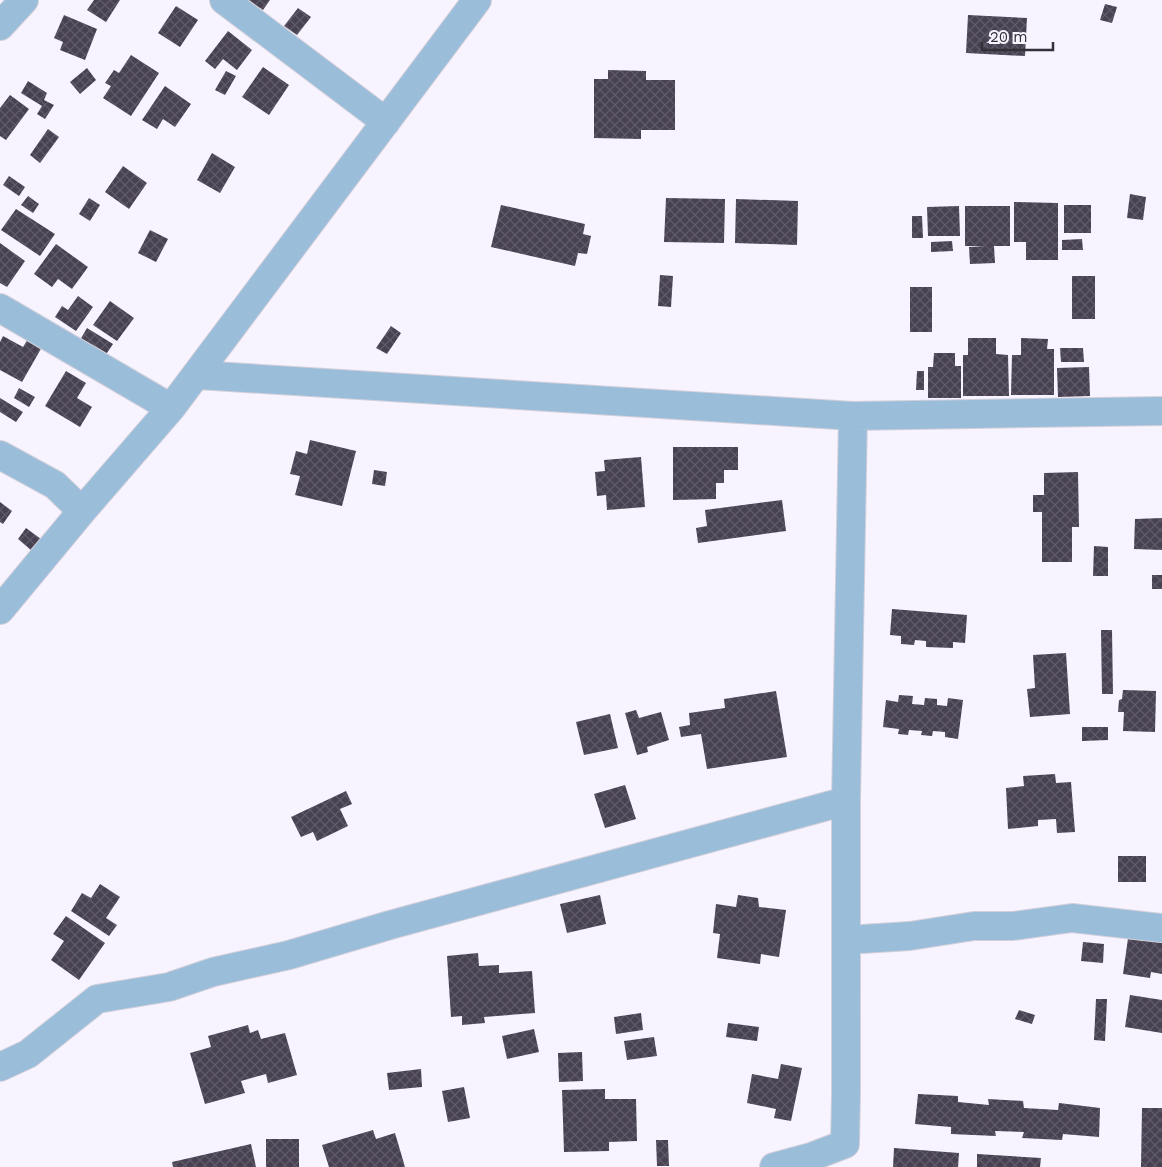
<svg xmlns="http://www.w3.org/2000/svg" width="1162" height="1167" font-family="'Work Sans',sans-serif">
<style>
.building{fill:url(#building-cross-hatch)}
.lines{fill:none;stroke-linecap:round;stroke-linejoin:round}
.minor-casing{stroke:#d4d0db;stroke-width:30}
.minor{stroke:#9abed9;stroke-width:28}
</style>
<defs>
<pattern id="building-cross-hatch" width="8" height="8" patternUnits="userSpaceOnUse" patternTransform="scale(1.25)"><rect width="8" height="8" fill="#474151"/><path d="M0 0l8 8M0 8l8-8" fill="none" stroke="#605b68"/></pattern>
</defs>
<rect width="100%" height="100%" fill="#f7f3ff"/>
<!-- building -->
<path class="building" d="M94 0H120L106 22 87 10Z
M248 0H270L263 10Z
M1105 4 1117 7 1112 23 1100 20Z
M176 6 198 20 180 47 158 33Z
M298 8 311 17 297 35 284 26Z
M64 15 97 29 85 60 60 50 63 42 54 38Z
M968 15 1027 18 1025 56 966 53Z
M228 31 252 50 237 70 223 59 215 69 205 61Z
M131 55 159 73 131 116 103 98 111 86 105 83 114 70 119 73Z
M263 67 289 85 269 115 242 97Z
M87 68 96 80 80 94 70 82Z
M608 70 646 71V80H675V130H641V139L594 138V79H608Z
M226 71 236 76 225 95 215 90Z
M28 81 47 93 44 100 54 105 45 119 37 114 42 106 21 93Z
M165 86 191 104 175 127 163 119 157 129 142 120Z
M10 95 29 109 6 140 0 136V108Z
M48 129 59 137 40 163 30 155Z
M212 153 235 167 220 193 197 180Z
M123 166 147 183 129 209 105 192Z
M9 176 25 187 19 196 3 185Z
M1130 194 1146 197 1143 220 1127 218Z
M28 196 39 204 33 213 21 205Z
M89 198 100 205 90 221 79 214Z
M666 198 725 199 724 243 664 242Z
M736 199 798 201 797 245 735 243Z
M1014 202 1058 203V260H1026V242H1014Z
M501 205 585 224 583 234 591 236 587 254 578 253 575 266 491 247Z
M1064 205H1091V233H1064Z
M959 206 960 236H928L927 207Z
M965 206H1010V246H994L995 263 970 264 969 247 985 246H965Z
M16 209 55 234 40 256 1 230Z
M912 216H922L923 238H912Z
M150 230 168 239 156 262 138 253Z
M1082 239 1083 250H1062V240Z
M952 241 953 251 931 252V242Z
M0 243 25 261 7 287 0 283Z
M56 244 88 267 72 289 58 279 52 287 34 274Z
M660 275 673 276 671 307 658 306Z
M1072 276H1095V319H1072Z
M910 287H932V332H910Z
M78 296 93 307 76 331 55 317 62 306 68 310Z
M110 301 134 318 117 341 93 325Z
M391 326 401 333 387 354 376 348Z
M87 328 113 344 105 356 80 340Z
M3 336 23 347 28 339 42 347 22 382 0 370V342Z
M968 338H996V354L1008 355 1009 396H963V355H968Z
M1021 338 1048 339 1047 349H1054V395H1011L1012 355H1021Z
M1060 348H1083L1084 362H1061Z
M934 353H955V366H961V398H928V367H933Z
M1089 367 1090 396 1058 397 1057 368Z
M66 371 86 383 77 398 92 407 80 427 45 406Z
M917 371H924V390H916Z
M19 388 35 397 29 407 14 398Z
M0 398 23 412 16 422 0 412Z
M310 440 356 451 342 506 295 495 300 476 290 474 296 451 307 454Z
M673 447H738V470H724V483H716V499L673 500Z
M641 457 645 507 607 510 606 495 597 496 595 472 605 471 604 460Z
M374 470 387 472 385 486 372 484Z
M1078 472 1079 527H1072V562H1042V512H1033V495H1044V473Z
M782 500 786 531 698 543 696 528 707 526 705 510Z
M0 502 12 511 3 524 0 522Z
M1162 518V550L1134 549 1135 519Z
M26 528 41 539 32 551 18 539Z
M1094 546 1108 547V576H1093Z
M1152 575H1162V589H1152Z
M892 609 967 615 965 643 953 642V648L926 647V641L915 640 914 645 901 644V636L890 635Z
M1101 630H1112L1113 694H1102Z
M1066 653 1070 714 1030 717 1027 689 1035 688 1033 655Z
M1123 690 1156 691 1155 732 1123 731 1124 712H1118L1119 700 1122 699Z
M776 691 787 757 707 769 701 734 681 737 679 727 690 725 689 713 725 708 724 699Z
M899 695 913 696 912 704 924 705 925 698 937 699V705L947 706 948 698 963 700 958 739 945 737V732L933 731 932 736 921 735 922 731 909 730 908 735 898 734 899 729 883 727 886 700 898 702Z
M636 710 639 718 661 712 669 740 647 747 648 752 637 755 625 713Z
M610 714 618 748 584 755 576 722Z
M1082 727H1108V740L1082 741Z
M1055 774 1056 783 1071 782 1075 832 1057 833 1056 819 1038 820V826L1008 829 1006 788 1024 786 1023 776Z
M625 785 636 819 605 828 594 794Z
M346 791 352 804 340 809 348 826 317 841 313 832 301 837 291 817Z
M1118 856H1146V882H1118Z
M100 884 120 897 106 918 117 925 109 936 71 911 82 893 91 898Z
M600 895 606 924 567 933 560 904Z
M738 895 758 898 759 907 786 910 779 957 761 954 760 964 717 958 720 934 713 933 716 904 736 907Z
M66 916 105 943 79 980 51 960 64 941 53 934Z
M1129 931 1162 936V974L1151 972 1150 978 1123 974Z
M1083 942 1104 944 1103 963 1081 961Z
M478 953 479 966 499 965V973L532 971 535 1013 484 1017 485 1023 462 1025V1016L451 1017 447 956Z
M1130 995 1162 1000V1033L1125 1027Z
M1096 999H1107L1105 1041 1094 1040Z
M1019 1010 1035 1015 1032 1024 1015 1019Z
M641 1013 643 1030 616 1034 614 1017Z
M728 1023 759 1027 757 1041 726 1037Z
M248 1025 250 1033 258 1030 261 1039 285 1033 297 1075 268 1083 266 1074 241 1081 245 1093 205 1104 190 1053 211 1047 208 1036Z
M534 1029 539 1052 507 1059 502 1036Z
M654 1037 657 1056 627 1060 624 1041Z
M582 1052 583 1081 559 1082 558 1053Z
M781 1064 802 1068 791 1121 774 1118 776 1109 747 1103 752 1074 778 1079Z
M421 1069 422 1087 389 1090 387 1073Z
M464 1087 470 1118 448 1122 442 1091Z
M605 1089V1099H636L637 1141 609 1142V1151L564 1152 562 1090Z
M918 1094 958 1096V1102L989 1105 988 1099 1023 1101 1024 1108 1058 1110 1059 1103 1100 1108 1099 1137 1063 1134 1062 1140 1022 1138 1024 1132 995 1131 996 1136 951 1134V1127L915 1124Z
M1142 1108H1162V1167H1141Z
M373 1130 376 1139 395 1133 405 1167H329L322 1145Z
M266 1139H299V1167H266Z
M656 1140H668L669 1166H657Z
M251 1144 256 1167H173L172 1162Z
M894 1148 959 1153 958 1167H893Z
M977 1154 1041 1158 1040 1167H977Z"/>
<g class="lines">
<!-- minor casing -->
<g class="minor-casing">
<path id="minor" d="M224 0 386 122
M0 26 24 0
M0 308 171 408
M198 375 853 416 1162 411
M0 455 55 485 82 511
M0 610 82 511 171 408 477 0
M846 940 910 936 974 926H1013L1072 918 1162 928
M0 1067 28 1054 97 999 169 987 213 972 289 955 390 925 846 801
M774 1167 811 1157 845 1144 846 1093V801L853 416"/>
</g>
<!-- minor -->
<use href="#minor" class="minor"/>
</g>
<!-- scale -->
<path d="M982 42v8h71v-8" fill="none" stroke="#333038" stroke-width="2.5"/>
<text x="990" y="42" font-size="15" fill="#333038" stroke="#f7f3ff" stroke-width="4" paint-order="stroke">20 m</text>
</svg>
